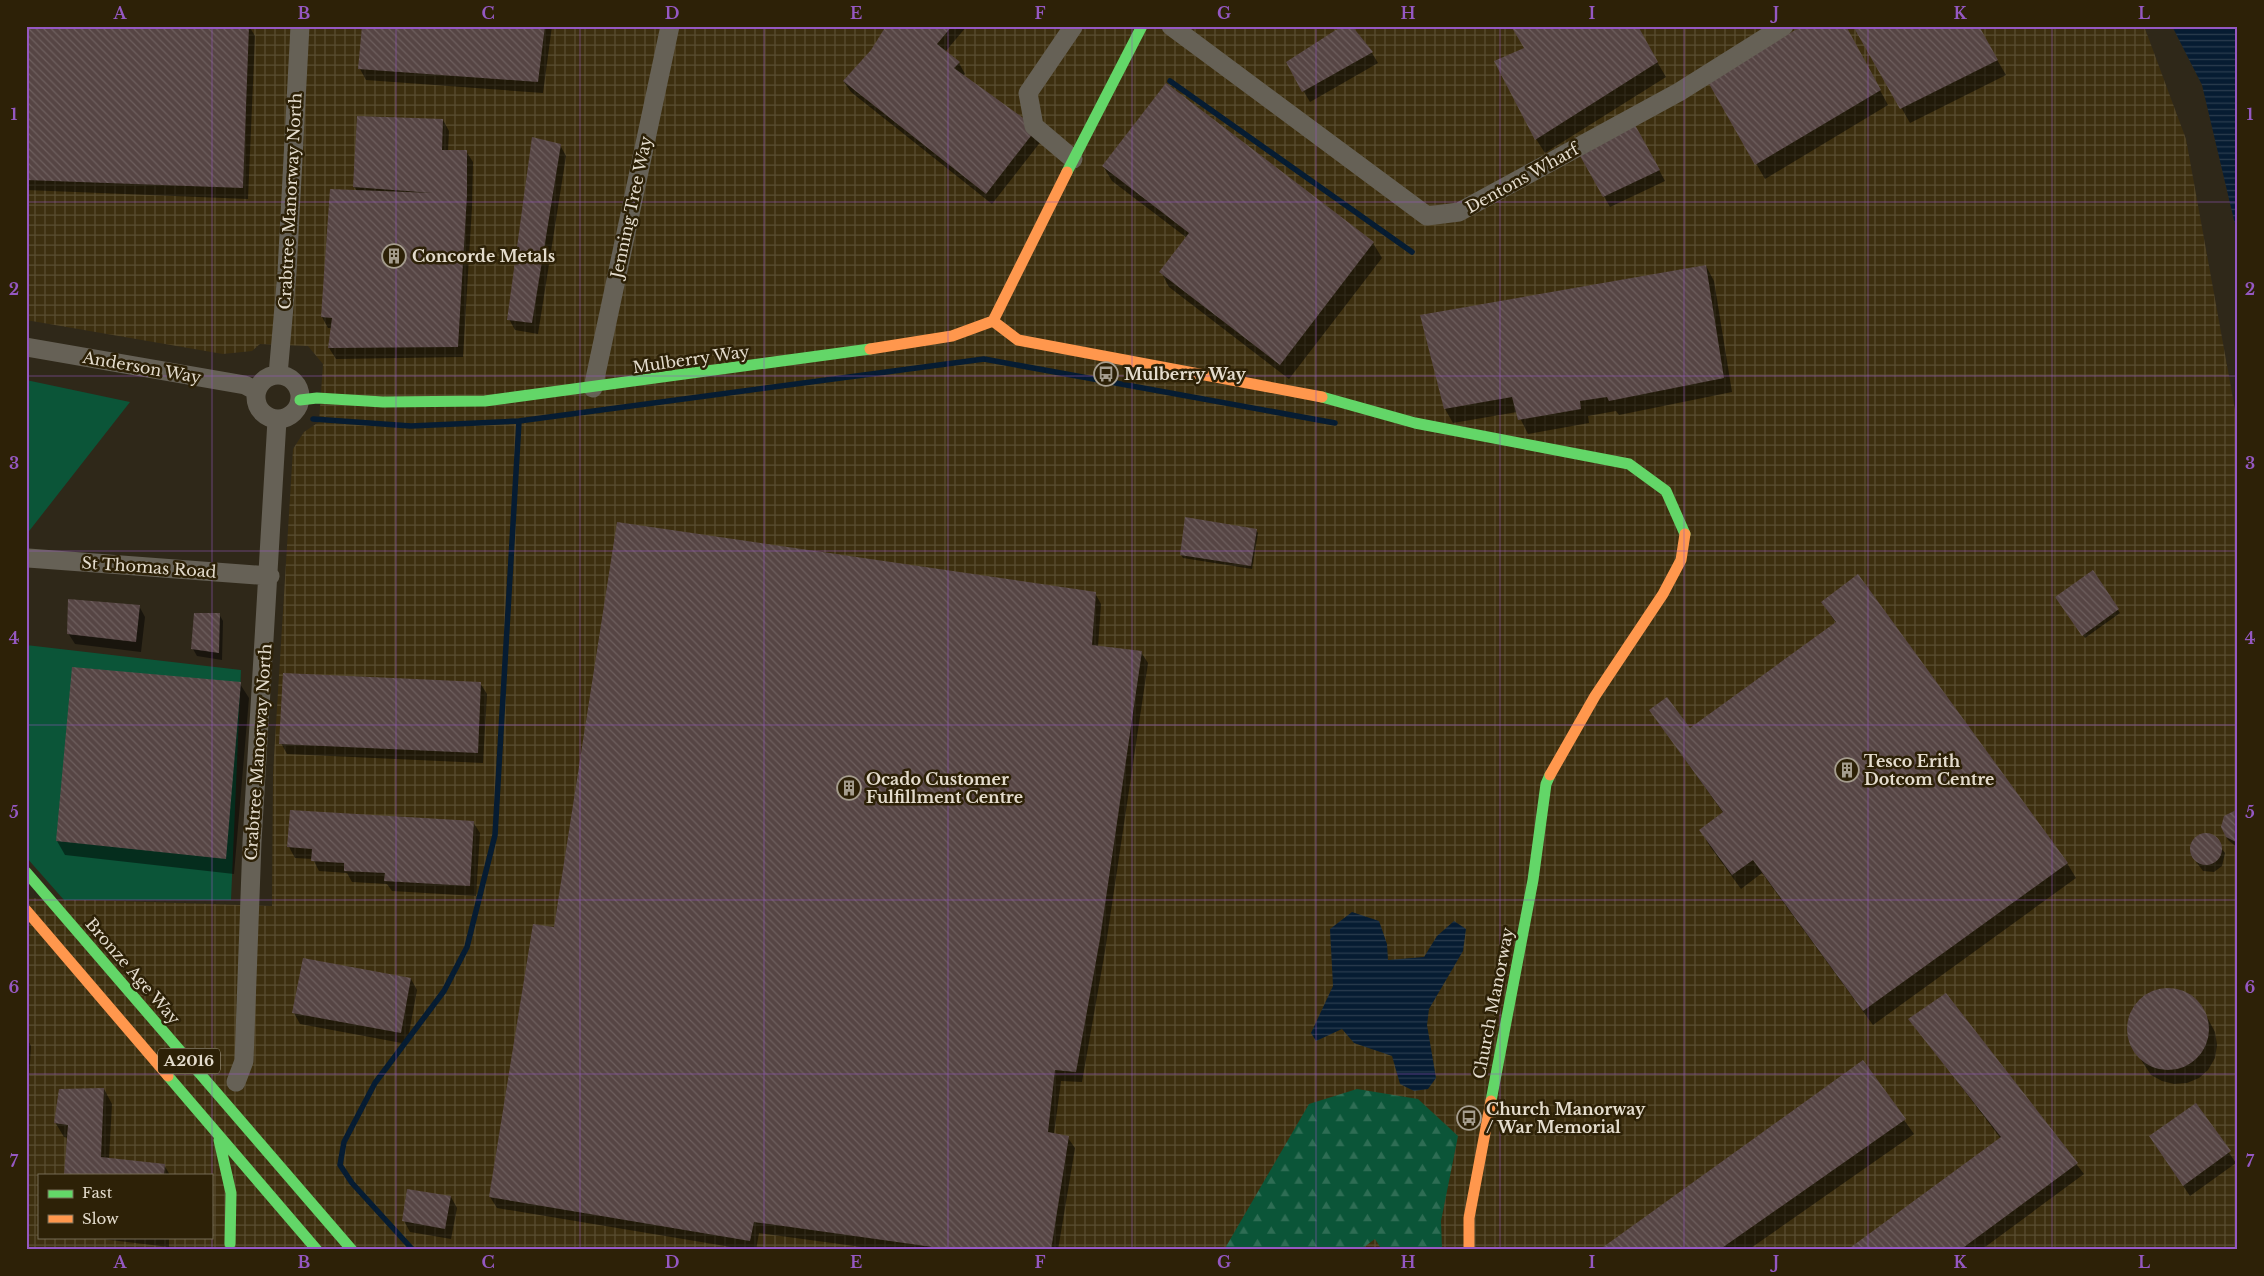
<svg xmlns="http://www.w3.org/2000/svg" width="2264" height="1276" font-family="'Libre Baskerville',serif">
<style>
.industrial{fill:url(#industrial-grid);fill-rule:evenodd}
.green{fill:#0b5538}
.forest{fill:url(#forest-firs)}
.water{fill:url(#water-rules)}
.shadow{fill:#0007}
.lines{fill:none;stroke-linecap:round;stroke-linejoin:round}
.stream{stroke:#061c32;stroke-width:5.5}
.building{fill:url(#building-back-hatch)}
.street{stroke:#666156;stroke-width:19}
.fast{stroke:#63d668;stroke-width:11}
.slow{stroke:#ff974d;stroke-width:11}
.grid{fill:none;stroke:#9558c2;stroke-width:1;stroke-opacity:0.55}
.labels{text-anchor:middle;stroke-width:5;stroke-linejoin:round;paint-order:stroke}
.shield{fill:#2d2107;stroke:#ada492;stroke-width:1}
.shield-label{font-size:15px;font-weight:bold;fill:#e4dccd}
.street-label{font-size:16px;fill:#e4dccd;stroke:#2d2107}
.poi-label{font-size:16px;font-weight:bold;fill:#e4dccd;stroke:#2d2107;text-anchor:start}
.neatline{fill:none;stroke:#9558c2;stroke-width:2}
.grid-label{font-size:16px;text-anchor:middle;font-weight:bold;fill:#9558c2}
</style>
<defs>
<pattern id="industrial-grid" width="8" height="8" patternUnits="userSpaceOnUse" patternTransform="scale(1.25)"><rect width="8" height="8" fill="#3d2f0f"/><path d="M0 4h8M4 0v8" fill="none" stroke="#594d31"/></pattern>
<pattern id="forest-firs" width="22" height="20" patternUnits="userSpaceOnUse" patternTransform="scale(1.25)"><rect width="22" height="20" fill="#0b5538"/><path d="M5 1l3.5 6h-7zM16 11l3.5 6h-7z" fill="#2e6d54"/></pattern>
<pattern id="water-rules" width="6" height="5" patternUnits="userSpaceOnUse" patternTransform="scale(1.25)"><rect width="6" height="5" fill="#061c32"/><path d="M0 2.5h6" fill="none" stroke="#2a3c4e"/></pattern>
<pattern id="building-back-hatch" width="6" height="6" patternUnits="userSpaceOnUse" patternTransform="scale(1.25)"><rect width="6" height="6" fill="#564544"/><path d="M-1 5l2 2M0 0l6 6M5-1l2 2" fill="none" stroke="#6e5f5e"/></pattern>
</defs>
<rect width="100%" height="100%" fill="#2f2819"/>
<!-- industrial -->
<path class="industrial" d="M26 26H2144L2186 139 2238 426V1250H26V898L272 906 273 773 293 449 304 432 319 422 323 364 308 346 260 344 252 351 223 354 26 320ZM39 1175H211V1237H39Z"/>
<!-- green -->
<path class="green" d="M26 380 130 402 26 535Z
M26 645 241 670 231 900H64L26 857Z"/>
<!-- forest -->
<path class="forest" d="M1357 1089 1418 1099 1458 1136 1441 1221 1442 1250H1382L1375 1239 1360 1250H1224L1309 1104Z"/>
<!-- water -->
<path class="water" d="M2172 26H2238V237L2202 85Z
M1352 912 1379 921 1387 944 1388 960 1424 957 1437 936 1454 921 1466 929 1463 951 1429 1009 1427 1025 1436 1078 1428 1089 1414 1091 1400 1084 1392 1056 1354 1043 1342 1029 1316 1041 1311 1033 1333 986 1330 929Z"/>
<!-- shadow -->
<path class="shadow" d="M26 26H249L255 36 248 199 26 190Z
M363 26H552L543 93 366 80 360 69Z
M888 26H967L945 52 959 63 965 74 963 76 1042 140 992 204 851 92 844 82 872 51Z
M1636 26 1666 77 1545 153 1536 139Z
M1845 26 1888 105 1765 179 1710 83Z
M1855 26H1977L2006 75 1910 123Z
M1372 53 1378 63 1310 102 1287 63Z
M1166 85 1373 243 1382 258 1289 379 1169 287 1161 272 1187 238 1112 181 1103 166Z
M358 117 443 120 449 131 448 151H466L473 162 472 207 463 357 336 359 329 348 332 328H328L322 317 331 190 357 191 354 187Z
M1640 135 1665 181 1610 207 1580 154Z
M560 145 566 156 538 334 515 330 509 319Z
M1706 266 1714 281 1732 392 1619 415 1616 411 1588 416 1589 423 1528 434 1517 412 1453 423 1445 409Z
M1256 530 1258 533 1252 569 1183 558 1181 555Z
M2092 571 2120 613 2085 638 2058 600Z
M1095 593 1101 604 1098 647 1141 652 1148 663 1105 951 1082 1082 1061 1081 1054 1134 1068 1138 1075 1148 1058 1250H884L759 1233 756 1250H749L497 1208 490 1197 534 926 555 928Z
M1822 602 2067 863 2076 878 1873 1025 1762 873 1741 889 1709 845 1701 830 1724 814 1650 710 1689 730 1836 623Z
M139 606 145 617 141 652 75 644 68 633Z
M219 614 223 621 222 660 197 656 193 649Z
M480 683 487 694 483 763 287 754 281 743Z
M240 684 249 698 234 874 65 855 57 841Z
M2234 811 2238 812V848L2228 840 2224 832 2225 817Z
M473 822 480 833 476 896 392 891 387 884 352 882 347 873 319 871 313 859 295 858 289 847Z
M2201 834 2211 835 2225 853 2222 866 2214 872 2203 871 2191 855V845Z
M411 979 417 990 407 1044 300 1024 294 1013Z
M2164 990H2177L2190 995 2200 1004 2215 1032 2217 1045 2215 1058 2208 1070 2199 1078 2187 1083 2174 1084 2162 1081 2151 1075 2134 1049 2129 1037V1024L2133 1012 2140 1001 2151 993Z
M1946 995 2084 1174 1981 1250H1849L2001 1139 1910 1019Z
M26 1037 31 1046 28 1094H26Z
M1863 1062 1914 1134 1748 1250H1602Z
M104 1089 112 1104 109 1159 164 1165 170 1175H66L68 1138 64 1137 55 1122Z
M2196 1105 2236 1163 2190 1196 2150 1137Z
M451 1197 457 1208 451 1239 410 1232 404 1221Z
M101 1237H169V1247L102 1239Z"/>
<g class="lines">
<!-- stream -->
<path class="stream" d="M1170 81 1412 252
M313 419 411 426 519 421 984 359 1335 423
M413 1250 352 1183 340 1165 344 1142 375 1083 444 991 467 947 495 835 519 421"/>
</g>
<!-- building -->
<path class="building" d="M26 26H249L243 188 26 180Z
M362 26H545L538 82 358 69Z
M886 26H952L937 44 960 62 954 68 1037 128 986 194 843 81 871 50Z
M1342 26H1352L1373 52 1302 92 1286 62Z
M1511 26H1638L1658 62 1535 140 1494 61 1524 48Z
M1802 26H1846L1881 90 1755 165 1708 82Z
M1853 26H1979L1998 60 1900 109Z
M1166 83 1374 242 1280 365 1159 272 1189 233 1102 166Z
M357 116 443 119 442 150H467V195L458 347 328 348 332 318 321 317 330 189 433 193 353 187Z
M1634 123 1660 170 1603 197 1579 154Z
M532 137 561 144 532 323 507 320Z
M1706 265 1724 378 1609 401 1607 397 1580 401 1581 409 1518 420 1512 397 1444 409 1420 315Z
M1185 517 1257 529 1251 566 1180 555Z
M617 522 1096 592 1092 645 1142 651 1100 939 1076 1072 1055 1070 1048 1132 1069 1136 1051 1250H954L754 1222 750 1241 489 1197 533 924 554 927Z
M2093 570 2119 609 2082 636 2055 597Z
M1858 574 2068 863 1863 1011 1753 860 1732 875 1699 830 1723 812 1649 710 1667 697 1690 728 1836 622 1821 602Z
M68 599 140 605 136 642 67 634Z
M194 613H220L219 653 191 649Z
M72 667 241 682 226 859 56 841Z
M283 673 481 682 478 753 279 744Z
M2238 809V842H2236L2226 837 2221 827 2224 816Z
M290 810 474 821 470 886 384 881 385 873 344 871V863L311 861 312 849 287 847Z
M2190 849a16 16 0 1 1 32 0a16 16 0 1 1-32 0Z
M303 958 411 978 401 1033 292 1013Z
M2127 1029a41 41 0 1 1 82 0a41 41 0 1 1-82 0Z
M1946 993 2078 1163 1960 1250H1847L2001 1137 1908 1019Z
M1863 1060 1906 1119 1719 1250H1599Z
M104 1088 101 1157 165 1164 164 1175H64L68 1125 54 1123 59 1089Z
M2196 1103 2231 1151 2183 1186 2149 1136Z
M407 1189 451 1196 445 1229 402 1221Z"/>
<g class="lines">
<!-- street -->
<path class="street" d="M1071 26 1073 27 1028 93 1034 126 1073 159
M1171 26 1427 216 1459 212 1679 92 1784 26
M26 347 245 385 256 391
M256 397a22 22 0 1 1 44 0a22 22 0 1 1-44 0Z
M278 375 287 272 300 26
M593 388 670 26
M28 558 270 576
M236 1082 244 1061 252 842 277 420"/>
<!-- fast -->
<path class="fast" d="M1067 172 1142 26
M1322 397 1415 423 1629 464 1666 491 1685 534
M300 400 317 398 383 402 485 401 870 349
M26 872 352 1250
M168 1076 317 1250
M1491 1101 1533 880 1546 784 1550 775
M219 1140 231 1193 230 1244"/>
<!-- slow -->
<path class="slow" d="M993 321 1018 340 1322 397
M870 349 952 336 993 321 1067 172
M1550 775 1595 696 1663 594 1681 560 1685 534
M26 910 168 1076
M1469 1250V1218L1491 1101"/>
</g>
<!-- grid -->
<path class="grid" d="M212 26V1250M396 26V1250M580 26V1250M764 26V1250M948 26V1250M1132 26V1250M1316 26V1250M1500 26V1250M1684 26V1250M1868 26V1250M2052 26V1250M26 202H2238M26 376H2238M26 551H2238M26 725H2238M26 900H2238M26 1074H2238"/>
<!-- icons -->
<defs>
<g id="building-ring" transform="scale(1.25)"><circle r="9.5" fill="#2d2107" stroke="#a59d8e" stroke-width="1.5"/><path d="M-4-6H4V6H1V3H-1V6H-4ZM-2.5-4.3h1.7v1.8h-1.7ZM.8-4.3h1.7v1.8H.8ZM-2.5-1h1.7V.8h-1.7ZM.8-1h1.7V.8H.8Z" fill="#a59d8e"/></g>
<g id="bus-ring" transform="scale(1.25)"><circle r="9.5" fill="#2d2107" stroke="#a59d8e" stroke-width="1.5"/><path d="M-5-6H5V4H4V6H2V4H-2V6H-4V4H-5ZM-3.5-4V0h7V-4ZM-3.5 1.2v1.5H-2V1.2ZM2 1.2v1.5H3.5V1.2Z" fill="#a59d8e"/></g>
</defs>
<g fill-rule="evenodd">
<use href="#building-ring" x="394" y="256"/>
<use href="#bus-ring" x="1106" y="374"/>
<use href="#building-ring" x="1847" y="770"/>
<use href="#building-ring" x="849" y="788"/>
<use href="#bus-ring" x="1469" y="1118"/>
</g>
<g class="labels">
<!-- shield labels -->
<rect class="shield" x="158" y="1048.5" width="62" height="25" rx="4"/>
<g class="shield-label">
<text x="189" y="1066">A2016</text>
</g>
<!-- street labels -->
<g class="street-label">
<text transform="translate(1522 178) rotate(-29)" y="6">Dentons Wharf</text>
<text transform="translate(290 201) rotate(-87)" y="6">Crabtree Manorway North</text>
<text transform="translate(631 207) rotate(-78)" y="6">Jenning Tree Way</text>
<text transform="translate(691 359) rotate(-8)" y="6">Mulberry Way</text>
<text transform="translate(142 367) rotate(10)" y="6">Anderson Way</text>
<text transform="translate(149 567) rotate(4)" y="6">St Thomas Road</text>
<text transform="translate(258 752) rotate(-86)" y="6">Crabtree Manorway North</text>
<text transform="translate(133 971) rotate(49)" y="6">Bronze Age Way</text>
<text transform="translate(1493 1003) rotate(-79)" y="6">Church Manorway</text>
</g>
<!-- poi labels -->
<g class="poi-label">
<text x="412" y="262">Concorde Metals</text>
<text x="1124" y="380">Mulberry Way</text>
<text x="1864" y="767">Tesco Erith<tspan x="1864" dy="18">Dotcom Centre</tspan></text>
<text x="866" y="785">Ocado Customer<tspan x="866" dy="18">Fulfillment Centre</tspan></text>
<text x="1486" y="1115">Church Manorway<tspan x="1486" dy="18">/ War Memorial</tspan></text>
</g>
</g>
<!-- border -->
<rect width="2264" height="1276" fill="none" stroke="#2d2107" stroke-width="55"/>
<!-- legend -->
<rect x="38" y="1174" width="175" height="65" fill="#2d2107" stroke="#766c56"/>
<rect x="48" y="1190" width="25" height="8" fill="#63d668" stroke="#766c56"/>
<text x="82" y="1198" font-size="15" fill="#e4dccd">Fast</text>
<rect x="48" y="1215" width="25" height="8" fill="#ff974d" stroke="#766c56"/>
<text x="82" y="1224" font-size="15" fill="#e4dccd">Slow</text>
<rect x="28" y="28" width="2208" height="1220" class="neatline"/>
<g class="grid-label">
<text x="120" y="19">A</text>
<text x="304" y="19">B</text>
<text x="488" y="19">C</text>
<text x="672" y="19">D</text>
<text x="856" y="19">E</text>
<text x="1040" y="19">F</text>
<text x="1224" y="19">G</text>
<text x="1408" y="19">H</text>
<text x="1592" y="19">I</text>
<text x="1776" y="19">J</text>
<text x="1960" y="19">K</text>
<text x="2144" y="19">L</text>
<text x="14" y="120">1</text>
<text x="2250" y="120">1</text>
<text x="14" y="295">2</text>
<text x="2250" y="295">2</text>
<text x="14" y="469">3</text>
<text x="2250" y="469">3</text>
<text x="14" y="644">4</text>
<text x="2250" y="644">4</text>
<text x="14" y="818">5</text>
<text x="2250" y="818">5</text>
<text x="14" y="993">6</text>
<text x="2250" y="993">6</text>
<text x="14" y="1167">7</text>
<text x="2250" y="1167">7</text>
<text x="120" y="1268">A</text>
<text x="304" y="1268">B</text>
<text x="488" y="1268">C</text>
<text x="672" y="1268">D</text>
<text x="856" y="1268">E</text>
<text x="1040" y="1268">F</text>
<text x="1224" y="1268">G</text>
<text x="1408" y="1268">H</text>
<text x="1592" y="1268">I</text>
<text x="1776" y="1268">J</text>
<text x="1960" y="1268">K</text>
<text x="2144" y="1268">L</text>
</g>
</svg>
